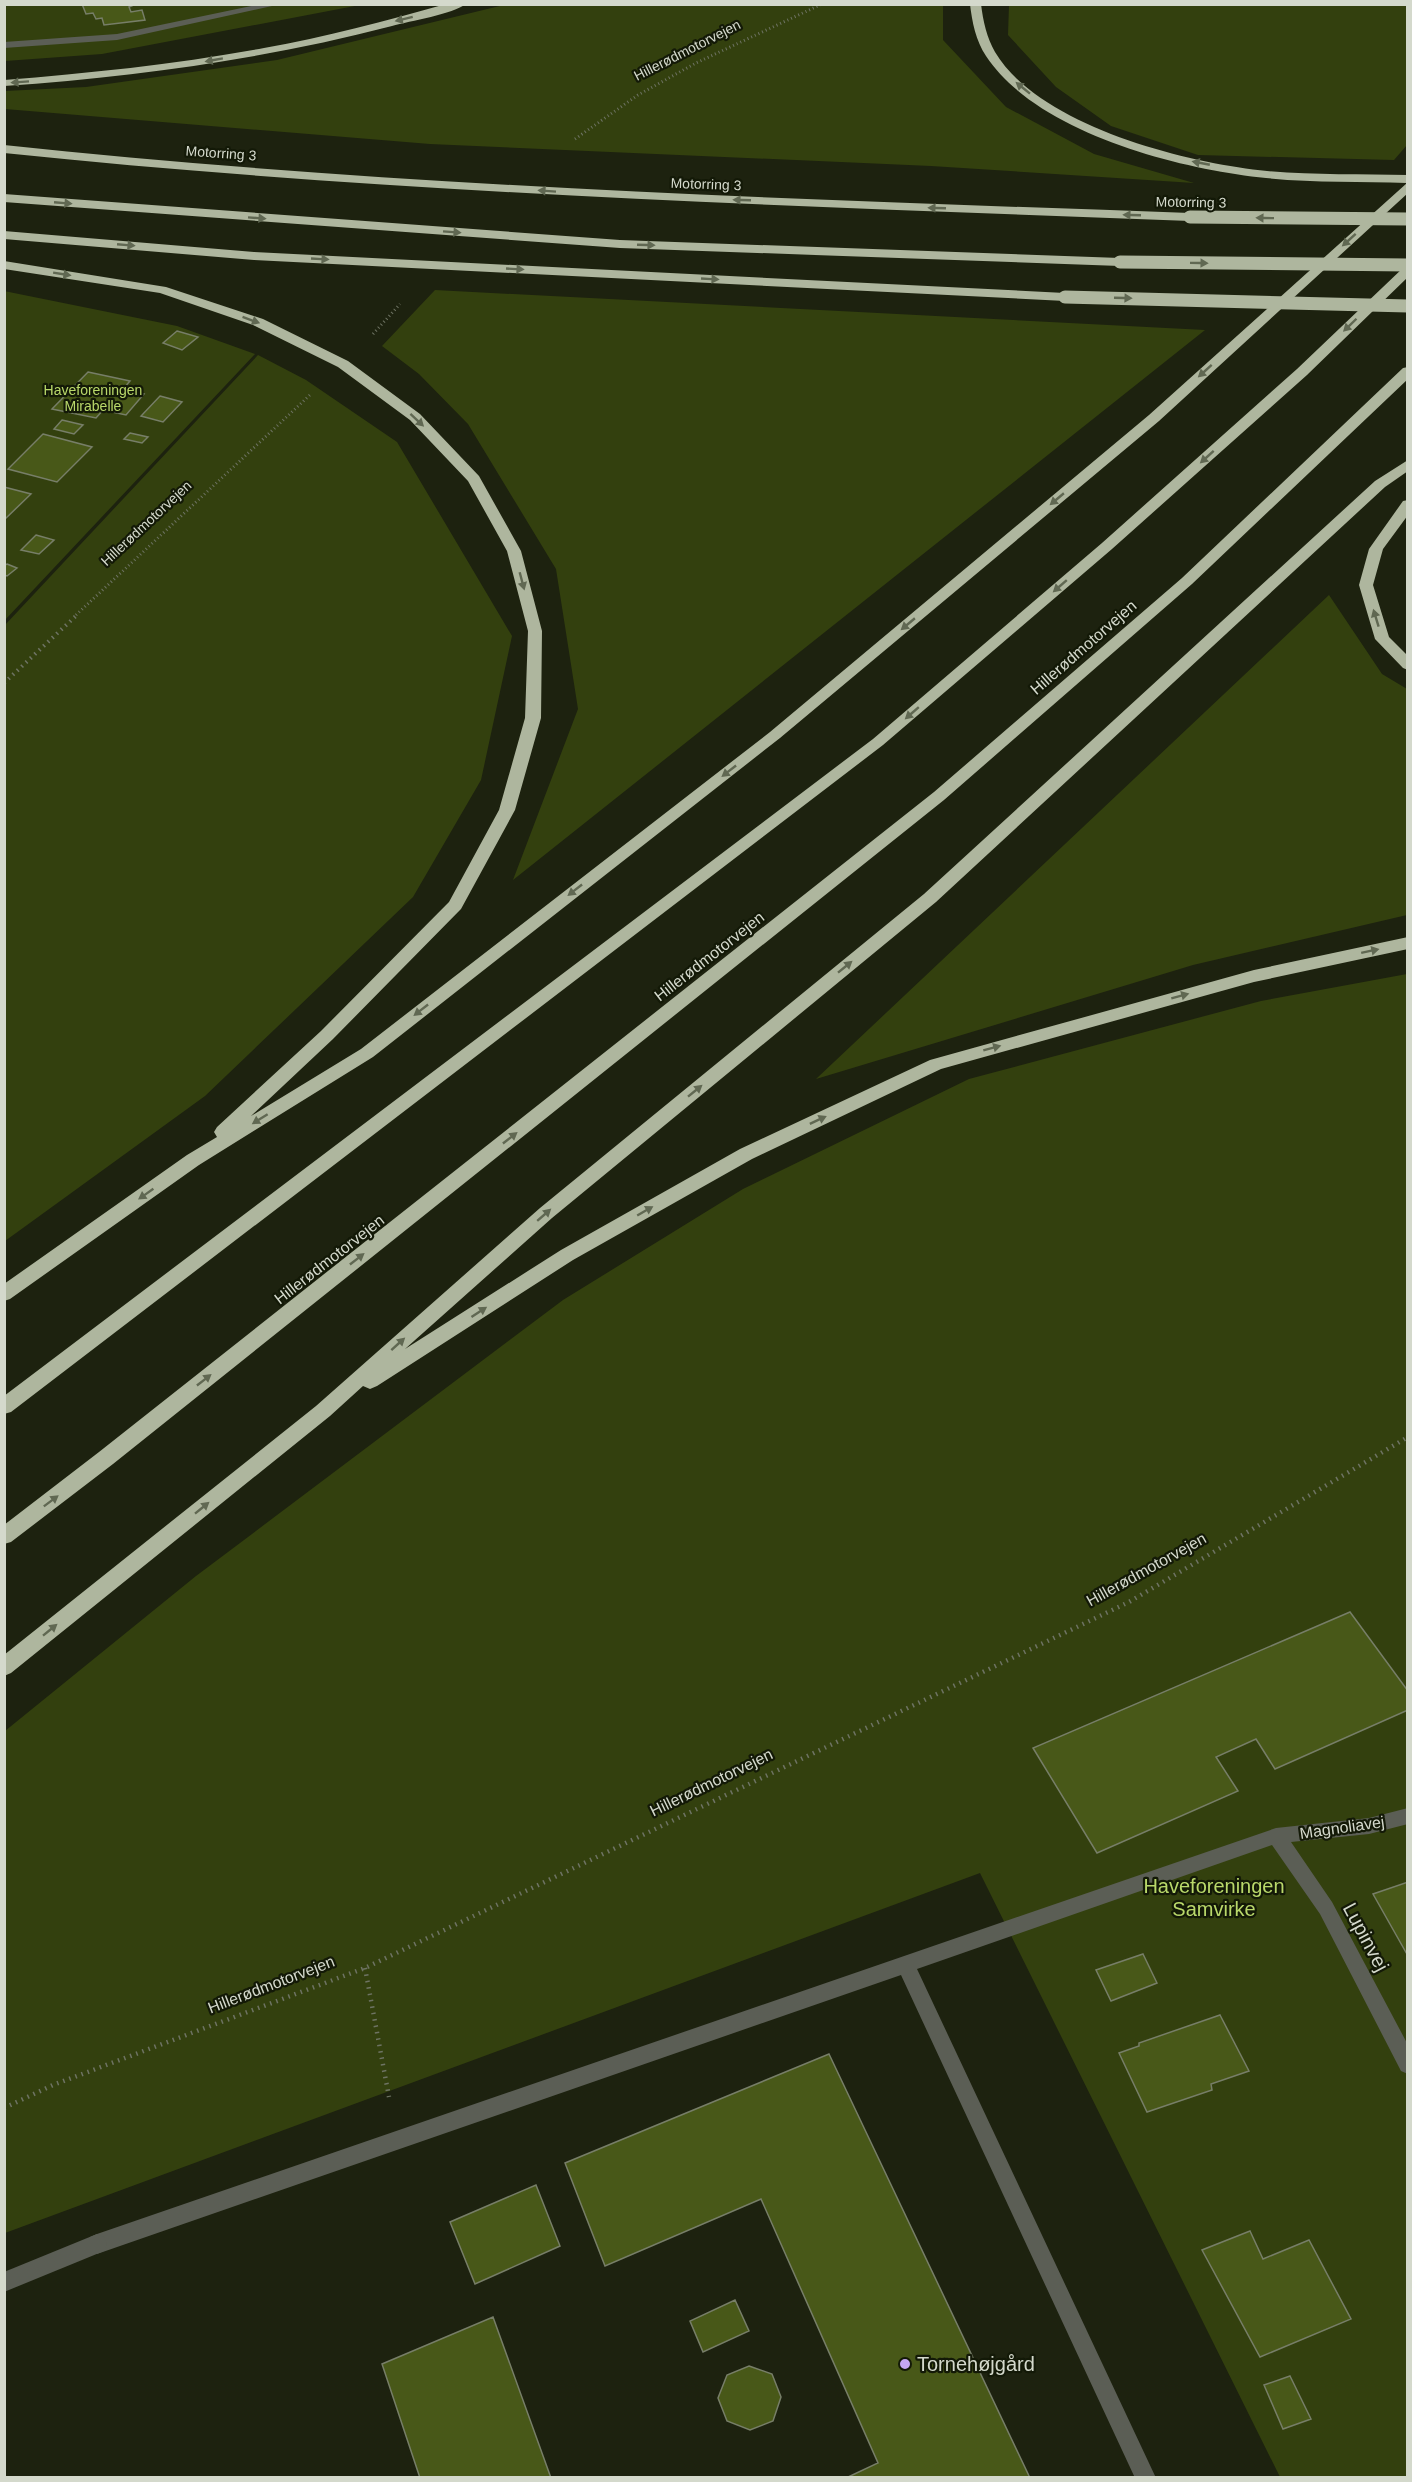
<svg xmlns="http://www.w3.org/2000/svg" width="1412" height="2482" font-family="Arial,sans-serif">
<style>
.green{fill:#33400e}
.building{fill:#485818;stroke:#777e68;stroke-width:1.5}
.lines{fill:none;stroke-linecap:round;stroke-linejoin:round}
.path-far2{stroke:#6e7363;stroke-width:3;stroke-dasharray:1 3;stroke-linecap:butt}
.path-far1{stroke:#6e7363;stroke-width:4;stroke-dasharray:1.5 4.5;stroke-linecap:butt}
.path{stroke:#6e7363;stroke-width:4.5;stroke-dasharray:1.5 5;stroke-linecap:butt}
.lane{fill:#5b5e55;fill-rule:evenodd}
.street{fill:#5b5e55;fill-rule:evenodd}
.highway{fill:#aeb69e;fill-rule:evenodd}
.highway-bridge{stroke:#aeb69e;stroke-width:13}
.oneway{fill:#606852}
.poi-dot{fill:#c5a7f1;stroke:#131907;stroke-width:2}
.labels{text-anchor:middle;stroke-width:4.5;stroke-linejoin:round;paint-order:stroke}
.far-street-label{font-size:14px;fill:#d4d9cc;stroke:#131907}
.far-park-label{font-size:14px;fill:#b9d86a;stroke:#131907}
.street-label{font-size:16px;fill:#d4d9cc;stroke:#131907}
.near-park-label{font-size:20px;fill:#b9d86a;stroke:#131907}
.near-street-label{font-size:20px;fill:#d4d9cc;stroke:#131907}
.near-poi-label{font-size:20px;fill:#d4d9cc;stroke:#131907;text-anchor:start}
</style>
<rect width="100%" height="100%" fill="#1d220f"/>
<!-- green -->
<path class="green" d="M508 4 943 5V40L1006 107 1094 154 1194 183 931 166 430 144 5 109V91L86 87 277 60Z
M5 5H360L102 54 5 61Z
M1009 5H1407V145L1394 160 1198 155 1111 126 1056 87 1008 35Z
M435 290 1205 330 513 880 578 709 556 569 468 424 419 374 382 346Z
M4 291 177 326 255 354 5 620Z
M258 355 306 380 397 442 512 636 481 780 413 897 205 1096 5 1241V625Z
M1329 595 1382 674 1407 689V915L1193 965 816 1079Z
M1407 974V2477H1280L980 1873 5 2233V1731L196 1576 563 1300 743 1189 969 1079 1261 1001Z"/>
<!-- building -->
<path class="building" d="M82 4H136L129 7 131 12 142 10 145 20 104 25 102 18 96 19 93 13 86 14Z
M177 331 198 337 182 350 163 343Z
M88 372 130 381 123 389 144 394 126 415 103 410 96 418 52 409Z
M160 396 182 402 163 422 141 416Z
M62 420 83 425 74 434 54 429Z
M130 433 148 437 142 443 124 439Z
M43 434 92 447 57 482 8 469Z
M4 487 31 494 4 520Z
M36 535 54 540 39 554 21 550Z
M7 564 17 568 7 576 4 575V566Z
M1350 1612 1408 1691V1710L1275 1769 1256 1739 1216 1757 1238 1791 1097 1853 1033 1748Z
M1408 1882V1956L1373 1894Z
M1143 1954 1157 1983 1111 2001 1096 1970Z
M1220 2015 1249 2071 1211 2084 1212 2090 1147 2112 1119 2053 1139 2046V2043Z
M829 2054 1030 2478H846L878 2463 761 2199 605 2266 565 2163Z
M536 2185 560 2246 475 2284 450 2222Z
M1250 2231 1263 2259 1309 2240 1351 2319 1260 2357 1202 2250Z
M735 2300 749 2331 703 2352 690 2321Z
M493 2317 551 2478H420L382 2364Z
M749 2366 772 2374 781 2397 773 2421 750 2430 727 2421 718 2398 727 2375Z
M1290 2376 1311 2419 1283 2429 1264 2385Z"/>
<g class="lines">
<!-- path-far2 -->
<path class="path-far2" d="M575 139 638 95 696 63 822 4
M373 334 400 304
M76 615 311 394"/>
<!-- path-far1 -->
<path class="path-far1" d="M4 683 78 614"/>
<!-- path -->
<path class="path" d="M365 1968 389 2097
M4 2108 53 2085 365 1968 1129 1602 1408 1437"/>
<!-- lane -->
<path class="lane" d="M261 4H281L117 40 4 48V42L117 34Z
M1408 1808V1824L1369 1834 1291 1842 1332 1902 1408 2045V2074L1401 2071 1320 1914 1272 1845 917 1969 1156 2478H1135L901 1975 97 2254 90 2251 87 2244 90 2237 97 2234 1276 1828 1369 1818Z"/>
<!-- street -->
<path class="street" d="M97 2234 104 2237 107 2244 104 2251 4 2292V2272Z"/>
<!-- highway -->
<path class="highway" d="M446 4H466C453 14 410 21 392 26 265 59 136 77 4 86V80C91 73 178 64 264 48 325 37 386 21 446 4Z
M970 4H981C983 21 987 38 995 52 1039 126 1186 163 1267 171 1313 175 1361 174 1408 175V193L1159 421 780 738 373 1057 199 1165 10 1299 4 1301V1284L187 1155 217 1137 214 1132 217 1127 321 1031 449 902 499 810 525 718 528 631 507 551 468 481 410 420 338 367 253 325 160 293 4 269V261L166 287 263 319 348 361 420 414 479 476 521 551 542 631 541 718 515 810 461 909 333 1039 251 1116 361 1049 770 732 1149 415 1407 183C1361 181 1313 183 1266 178 1179 169 1037 133 986 56 976 41 972 22 970 4Z
M4 145C398 187 795 199 1190 213L1196 217 1190 221C795 206 398 194 4 153Z
M4 194 620 240 1120 258 1126 262 1120 266 620 248 4 202Z
M4 231 254 252 1065 293 1071 297 1065 301 254 260 4 239Z
M1408 266V277L1307 375 1112 549 883 745 11 1412 4 1414V1396L873 739 1102 543 1297 369 1404 267Z
M1408 367V379L1192 584 944 800 113 1464 11 1542 4 1544V1525L99 1452 934 792 1182 578 1403 368Z
M1408 460V471L1385 487 936 902 552 1218 405 1349 561 1250 740 1149 930 1060 1254 970 1408 937V949L1254 982 941 1069 752 1159 573 1260 377 1386 370 1389 363 1386 330 1416 11 1673 4 1676V1655L316 1406 540 1208 924 894 1375 481Z
M1408 500V515L1383 549 1373 585 1389 637 1408 656V670L1403 668 1375 639 1359 585 1369 549 1403 501Z"/>
<!-- highway-bridge -->
<path class="highway-bridge" d="M1190 217 1408 219
M1120 262 1408 265
M1065 297 1408 306"/>
</g>
<!-- one-way arrows -->
<defs><path id="oneway-solid" d="M-6-.8H1V-3.2L6.5 0L1 3.2V.8H-6Z" transform="scale(1.5)"/></defs>
<g class="oneway">
<use href="#oneway-solid" transform="translate(404 19) rotate(166)"/>
<use href="#oneway-solid" transform="translate(214 60) rotate(170)"/>
<use href="#oneway-solid" transform="translate(20 82) rotate(176)"/>
<use href="#oneway-solid" transform="translate(1023 88) rotate(-141)"/>
<use href="#oneway-solid" transform="translate(1201 163) rotate(-169)"/>
<use href="#oneway-solid" transform="translate(547 191) rotate(-176)"/>
<use href="#oneway-solid" transform="translate(742 200) rotate(-178)"/>
<use href="#oneway-solid" transform="translate(63 203) rotate(5)"/>
<use href="#oneway-solid" transform="translate(937 208) rotate(-178)"/>
<use href="#oneway-solid" transform="translate(1132 215) rotate(-178)"/>
<use href="#oneway-solid" transform="translate(257 218) rotate(4)"/>
<use href="#oneway-solid" transform="translate(1265 218) rotate(-179)"/>
<use href="#oneway-solid" transform="translate(452 232) rotate(4)"/>
<use href="#oneway-solid" transform="translate(1349 240) rotate(138)"/>
<use href="#oneway-solid" transform="translate(126 245) rotate(5)"/>
<use href="#oneway-solid" transform="translate(646 245) rotate(2)"/>
<use href="#oneway-solid" transform="translate(320 259) rotate(3)"/>
<use href="#oneway-solid" transform="translate(1199 263) rotate(1)"/>
<use href="#oneway-solid" transform="translate(515 269) rotate(3)"/>
<use href="#oneway-solid" transform="translate(62 274) rotate(9)"/>
<use href="#oneway-solid" transform="translate(710 279) rotate(3)"/>
<use href="#oneway-solid" transform="translate(1123 298) rotate(2)"/>
<use href="#oneway-solid" transform="translate(251 320) rotate(20)"/>
<use href="#oneway-solid" transform="translate(1350 325) rotate(136)"/>
<use href="#oneway-solid" transform="translate(1205 371) rotate(138)"/>
<use href="#oneway-solid" transform="translate(417 420) rotate(43)"/>
<use href="#oneway-solid" transform="translate(1207 457) rotate(138)"/>
<use href="#oneway-solid" transform="translate(1057 499) rotate(140)"/>
<use href="#oneway-solid" transform="translate(522 581) rotate(75)"/>
<use href="#oneway-solid" transform="translate(1060 586) rotate(139)"/>
<use href="#oneway-solid" transform="translate(1376 618) rotate(-107)"/>
<use href="#oneway-solid" transform="translate(908 624) rotate(140)"/>
<use href="#oneway-solid" transform="translate(912 713) rotate(139)"/>
<use href="#oneway-solid" transform="translate(729 771) rotate(142)"/>
<use href="#oneway-solid" transform="translate(575 890) rotate(142)"/>
<use href="#oneway-solid" transform="translate(1370 951) rotate(-12)"/>
<use href="#oneway-solid" transform="translate(845 967) rotate(-39)"/>
<use href="#oneway-solid" transform="translate(1180 996) rotate(-15)"/>
<use href="#oneway-solid" transform="translate(421 1010) rotate(142)"/>
<use href="#oneway-solid" transform="translate(992 1048) rotate(-15)"/>
<use href="#oneway-solid" transform="translate(695 1091) rotate(-39)"/>
<use href="#oneway-solid" transform="translate(260 1119) rotate(148)"/>
<use href="#oneway-solid" transform="translate(818 1120) rotate(-25)"/>
<use href="#oneway-solid" transform="translate(510 1138) rotate(-38)"/>
<use href="#oneway-solid" transform="translate(146 1194) rotate(145)"/>
<use href="#oneway-solid" transform="translate(645 1211) rotate(-30)"/>
<use href="#oneway-solid" transform="translate(544 1215) rotate(-41)"/>
<use href="#oneway-solid" transform="translate(357 1259) rotate(-38)"/>
<use href="#oneway-solid" transform="translate(479 1312) rotate(-33)"/>
<use href="#oneway-solid" transform="translate(398 1344) rotate(-42)"/>
<use href="#oneway-solid" transform="translate(204 1380) rotate(-38)"/>
<use href="#oneway-solid" transform="translate(51 1501) rotate(-37)"/>
<use href="#oneway-solid" transform="translate(202 1508) rotate(-39)"/>
<use href="#oneway-solid" transform="translate(50 1630) rotate(-39)"/>
</g>
<!-- markers -->
<circle class="poi-dot" cx="905" cy="2364" r="6"/>
<g class="labels">
<!-- far-street labels -->
<g class="far-street-label">
<text transform="translate(687 50) rotate(-27)" y="5">Hillerødmotorvejen</text>
<text transform="translate(221 153) rotate(4)" y="5">Motorring 3</text>
<text transform="translate(706 184) rotate(2)" y="5">Motorring 3</text>
<text transform="translate(1191 202) rotate(1)" y="5">Motorring 3</text>
<text transform="translate(146 523) rotate(-43)" y="5">Hillerødmotorvejen</text>
</g>
<!-- far-park labels -->
<g class="far-park-label">
<text x="93" y="395">Haveforeningen<tspan x="93" dy="16">Mirabelle</tspan></text>
</g>
<!-- street labels -->
<g class="street-label">
<text transform="translate(1083 647) rotate(-41)" y="6">Hillerødmotorvejen</text>
<text transform="translate(709 956) rotate(-38)" y="6">Hillerødmotorvejen</text>
<text transform="translate(329 1259) rotate(-38)" y="6">Hillerødmotorvejen</text>
<text transform="translate(1146 1569) rotate(-29)" y="6">Hillerødmotorvejen</text>
<text transform="translate(711 1782) rotate(-26)" y="6">Hillerødmotorvejen</text>
<text transform="translate(1342 1827) rotate(-8)" y="6">Magnoliavej</text>
<text transform="translate(271 1984) rotate(-21)" y="6">Hillerødmotorvejen</text>
</g>
<!-- near-park labels -->
<g class="near-park-label">
<text x="1214" y="1893">Haveforeningen<tspan x="1214" dy="23">Samvirke</tspan></text>
</g>
<!-- near-street labels -->
<g class="near-street-label">
<text transform="translate(1366 1937) rotate(62)" y="7">Lupinvej</text>
</g>
<!-- near-poi labels -->
<g class="near-poi-label">
<text x="917" y="2371">Tornehøjgård</text>
</g>
</g>
<!-- border -->
<rect width="1412" height="2482" fill="none" stroke="#d4d9cc" stroke-width="12"/>
</svg>
